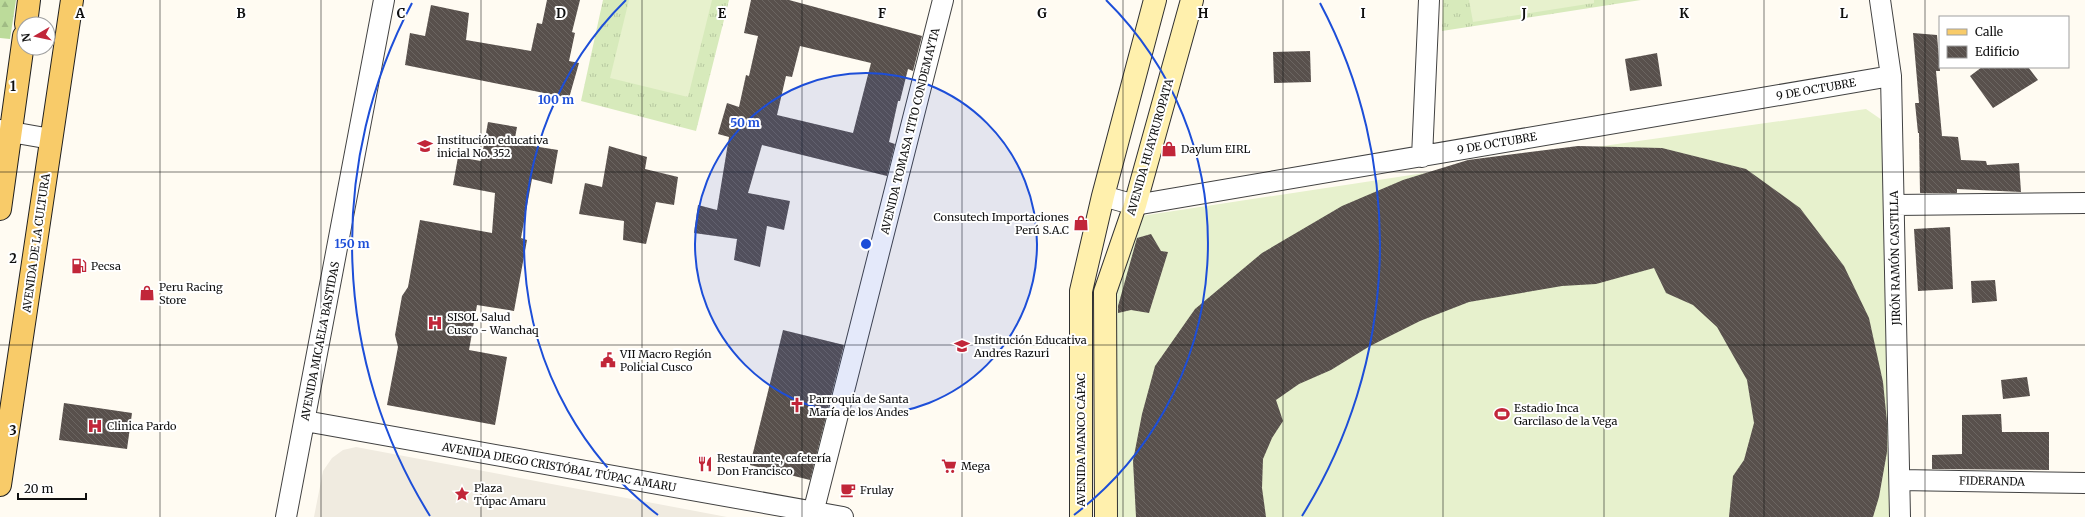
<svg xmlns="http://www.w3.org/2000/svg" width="2085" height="517" font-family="Merriweather,serif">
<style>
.grass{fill:url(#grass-tufts)}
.forest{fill:url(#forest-firs)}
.pitch{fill:#e7f1cd}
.plaza{fill:#f0ebe0}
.building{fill:url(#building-back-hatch);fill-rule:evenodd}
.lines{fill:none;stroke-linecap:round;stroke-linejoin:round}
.minor-casing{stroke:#424242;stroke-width:22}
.secondary-casing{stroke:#313131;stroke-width:24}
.primary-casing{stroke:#202020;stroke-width:24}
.minor{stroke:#fff;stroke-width:20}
.secondary{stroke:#fff0ad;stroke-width:22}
.primary{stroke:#f8cb69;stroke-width:22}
.grid{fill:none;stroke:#0f0f0f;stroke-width:1;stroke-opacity:0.55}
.ring{fill:none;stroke:#1d4ed8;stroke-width:2}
.labels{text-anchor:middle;stroke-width:4;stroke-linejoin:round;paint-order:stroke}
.street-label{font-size:11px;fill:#0f0f0f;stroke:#fff}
.poi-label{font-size:11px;fill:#0f0f0f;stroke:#fff;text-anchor:start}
.grid-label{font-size:13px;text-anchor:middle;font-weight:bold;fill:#0f0f0f;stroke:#fff;stroke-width:4;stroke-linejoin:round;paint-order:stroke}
.centre{fill:#1d4ed8;stroke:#fff;stroke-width:2}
.ring-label{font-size:12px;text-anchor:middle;font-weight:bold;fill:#1d4ed8;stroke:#fff;stroke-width:4;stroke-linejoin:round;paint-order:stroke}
</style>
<defs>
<pattern id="grass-tufts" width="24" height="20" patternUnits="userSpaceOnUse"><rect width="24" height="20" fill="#d7eabb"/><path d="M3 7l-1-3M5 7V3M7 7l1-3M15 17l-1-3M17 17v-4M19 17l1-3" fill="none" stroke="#b7c8a0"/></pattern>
<pattern id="forest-firs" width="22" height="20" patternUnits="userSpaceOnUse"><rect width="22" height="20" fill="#bcdb9a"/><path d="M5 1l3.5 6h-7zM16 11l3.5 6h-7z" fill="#a0bb84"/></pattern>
<pattern id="building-back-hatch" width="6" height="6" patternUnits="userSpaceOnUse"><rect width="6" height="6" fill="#58504c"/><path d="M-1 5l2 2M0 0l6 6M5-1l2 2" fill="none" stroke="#6b6561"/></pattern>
</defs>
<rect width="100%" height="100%" fill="#fffbf2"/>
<!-- grass -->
<path class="grass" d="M603 0H729L696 131 581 101Z
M1443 0H1641L1442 31Z"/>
<!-- forest -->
<path class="forest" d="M0 0H16L10 39 0 38Z"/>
<!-- pitch -->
<path class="pitch" d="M629 0H712L688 97 610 78Z
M1469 0H1594V3L1473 22Z
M1866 109 1882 120 1892 306 1890 517H1117L1110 311 1141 216 1589 148Z"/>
<!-- plaza -->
<path class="plaza" d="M356 447 727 517H314L323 471 332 458 343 450Z"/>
<!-- building -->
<path class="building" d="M547 0H580L572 32 575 33 569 61 579 63 569 98 405 65 410 33 425 36 431 5 469 13 466 40 531 51 537 23 542 24Z
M751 0H789L922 36 913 71 908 69 900 101H898L889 142 895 144 887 176 762 145 748 193 790 201 784 230 767 226 760 267 734 260 737 239 694 233 698 205 717 210 729 137 718 134 727 103 739 107 746 75 749 76 758 36 744 33ZM800 46 871 63 853 133 777 115 786 76 792 77Z
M1913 33 1937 35 1940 71H1936L1942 136 1958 137 1961 160 1986 161 1987 165 2019 163 2021 192 1957 189V193H1920L1919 133H1918L1915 103H1919Z
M1310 51 1311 82 1274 83 1273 52Z
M1657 53 1662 86 1630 91 1625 59Z
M1982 67H2028L2038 80 1993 108 1970 76Z
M488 122 517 127 514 143 558 150 552 184 532 179 521 238 527 240 514 311 477 305 469 350 507 357 495 425 387 405 398 347 395 335 402 296 408 287 420 220 492 233 495 193 453 185 458 157 481 161Z
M609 146 647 157 645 169 678 177 674 205 656 202 646 244 623 240 624 221 579 214 585 183 602 187Z
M1578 146 1662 148 1746 169 1800 208 1844 266 1869 318 1883 382 1887 422V452L1879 497 1873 517H1729L1733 476 1744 460 1754 423 1747 380 1717 327 1693 305 1666 293 1654 268 1596 284 1562 286 1469 302 1420 321 1370 346 1331 370 1299 384 1276 400 1283 421 1272 438 1263 459 1262 488 1266 517H1136L1133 461 1142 414 1155 366 1195 309 1262 253 1342 206 1403 180 1468 160Z
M1950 227 1953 289 1918 291 1914 229Z
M1151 234 1161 251 1168 252 1149 313 1131 310 1118 313V306L1137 238Z
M1995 280 1997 301 1972 303 1971 281Z
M783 330 844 345 810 480 750 465Z
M2027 377 2030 396 2003 399 2001 380Z
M64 403 132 413 127 449 59 440Z
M2001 414 2002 432H2049V470L1932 469V455L1962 454V415Z"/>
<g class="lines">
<!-- minor casing -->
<g class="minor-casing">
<path id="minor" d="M1880 0 1891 76 1900 517
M0 130 51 139
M1422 157 1429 0
M1103 196 1135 205 1891 76
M1895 205 2085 203
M305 421 843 517
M1900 480 2085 483
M286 517 384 0
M812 517 943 0"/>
</g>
<!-- secondary casing -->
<g class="secondary-casing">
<path id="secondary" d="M1081 517V291L1103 196 1155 0
M1106 517 1105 292 1135 205 1192 0"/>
</g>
<!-- primary casing -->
<g class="primary-casing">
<path id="primary" d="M26 24 29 0
M0 209 24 36
M0 485 72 0"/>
</g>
<!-- minor -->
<use href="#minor" class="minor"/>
<!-- secondary -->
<use href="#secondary" class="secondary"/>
<!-- primary -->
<use href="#primary" class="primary"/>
</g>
<!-- grid -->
<path class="grid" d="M160 0V517M321 0V517M481 0V517M642 0V517M802 0V517M962 0V517M1123 0V517M1283 0V517M1443 0V517M1604 0V517M1764 0V517M1925 0V517M0 172H2085M0 345H2085"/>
<!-- distance rings -->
<circle cx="866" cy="244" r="171" fill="#1d4ed8" fill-opacity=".12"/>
<g class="ring">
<circle cx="866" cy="244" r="171"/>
<path d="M658 515A342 342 0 0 1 626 0M1106 0A342 342 0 0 1 1074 515"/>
<path d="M430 516A514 514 0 0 1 412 3M1320 3A514 514 0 0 1 1302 516"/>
</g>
<!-- icons -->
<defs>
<g id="school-bare" transform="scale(1.2)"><path d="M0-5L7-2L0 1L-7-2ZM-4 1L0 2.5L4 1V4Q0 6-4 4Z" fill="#c12639" stroke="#fff" stroke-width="2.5" paint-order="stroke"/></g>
<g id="shop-bare" transform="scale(1.2)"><path d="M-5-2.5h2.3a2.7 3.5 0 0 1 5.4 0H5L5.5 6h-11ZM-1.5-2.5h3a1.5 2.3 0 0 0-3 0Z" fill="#c12639" stroke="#fff" stroke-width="2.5" paint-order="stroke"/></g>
<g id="fuel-bare" transform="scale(1.2)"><path d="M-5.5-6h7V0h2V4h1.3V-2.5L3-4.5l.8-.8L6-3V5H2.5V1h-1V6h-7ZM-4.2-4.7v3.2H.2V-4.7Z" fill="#c12639" stroke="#fff" stroke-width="2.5" paint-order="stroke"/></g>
<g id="hospital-bare" transform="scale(1.2)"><path d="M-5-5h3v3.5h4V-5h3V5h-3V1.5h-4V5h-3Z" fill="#c12639" stroke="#fff" stroke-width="2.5" paint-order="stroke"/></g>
<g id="civic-bare" transform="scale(1.2)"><path d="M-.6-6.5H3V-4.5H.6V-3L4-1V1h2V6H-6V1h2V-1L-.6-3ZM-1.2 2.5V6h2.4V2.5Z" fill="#c12639" stroke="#fff" stroke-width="2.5" paint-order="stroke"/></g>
<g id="church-bare" transform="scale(1.2)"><path d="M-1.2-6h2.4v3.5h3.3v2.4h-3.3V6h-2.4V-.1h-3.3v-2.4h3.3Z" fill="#c12639" stroke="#fff" stroke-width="2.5" paint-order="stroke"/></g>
<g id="stadium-bare" transform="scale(1.2)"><path d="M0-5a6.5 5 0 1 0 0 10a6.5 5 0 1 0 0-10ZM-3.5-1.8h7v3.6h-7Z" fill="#c12639" stroke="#fff" stroke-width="2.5" paint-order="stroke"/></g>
<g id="restaurant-bare" transform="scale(1.2)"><path d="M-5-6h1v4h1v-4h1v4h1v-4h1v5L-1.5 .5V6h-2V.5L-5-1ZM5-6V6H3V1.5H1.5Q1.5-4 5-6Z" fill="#c12639" stroke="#fff" stroke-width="2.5" paint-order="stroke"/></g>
<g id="supermarket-bare" transform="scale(1.2)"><path d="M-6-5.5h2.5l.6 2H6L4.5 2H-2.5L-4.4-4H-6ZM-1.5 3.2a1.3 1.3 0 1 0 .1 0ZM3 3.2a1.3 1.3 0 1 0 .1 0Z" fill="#c12639" stroke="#fff" stroke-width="2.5" paint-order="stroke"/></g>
<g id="cafe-bare" transform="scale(1.2)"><path d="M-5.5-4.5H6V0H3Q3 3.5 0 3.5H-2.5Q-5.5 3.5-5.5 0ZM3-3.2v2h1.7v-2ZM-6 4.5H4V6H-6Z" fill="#c12639" stroke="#fff" stroke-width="2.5" paint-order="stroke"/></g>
<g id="sight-bare" transform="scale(1.2)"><path d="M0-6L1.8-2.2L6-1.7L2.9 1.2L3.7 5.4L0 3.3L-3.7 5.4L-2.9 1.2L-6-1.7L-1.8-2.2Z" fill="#c12639" stroke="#fff" stroke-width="2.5" paint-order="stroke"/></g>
</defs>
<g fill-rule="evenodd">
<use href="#school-bare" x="425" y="146"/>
<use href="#shop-bare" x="1169" y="149"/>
<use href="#shop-bare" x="1081" y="223"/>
<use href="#fuel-bare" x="79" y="266"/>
<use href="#shop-bare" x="147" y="293"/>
<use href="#hospital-bare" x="435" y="323"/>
<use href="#school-bare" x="962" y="346"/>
<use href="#civic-bare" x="608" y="360"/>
<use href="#church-bare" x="797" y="405"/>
<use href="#stadium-bare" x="1502" y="414"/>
<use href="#hospital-bare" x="95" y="426"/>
<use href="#restaurant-bare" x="705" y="464"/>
<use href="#supermarket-bare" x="949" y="466"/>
<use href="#cafe-bare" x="848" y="490"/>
<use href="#sight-bare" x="462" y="494"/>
</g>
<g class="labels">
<!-- street labels -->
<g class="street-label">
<text transform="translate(1816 89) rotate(-10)" y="4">9 DE OCTUBRE</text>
<text transform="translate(910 131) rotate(-76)" y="4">AVENIDA TOMASA TITO CONDEMAYTA</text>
<text transform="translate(1497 143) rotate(-10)" y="4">9 DE OCTUBRE</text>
<text transform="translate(1150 147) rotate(-74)" y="4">AVENIDA HUAYRUROPATA</text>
<text transform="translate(36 243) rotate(-82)" y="4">AVENIDA DE LA CULTURA</text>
<text transform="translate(1895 258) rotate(-91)" y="4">JIRÓN RAMÓN CASTILLA</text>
<text transform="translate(320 341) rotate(-79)" y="4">AVENIDA MICAELA BASTIDAS</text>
<text transform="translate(1081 440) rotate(-90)" y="4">AVENIDA MANCO CÁPAC</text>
<text transform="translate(559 467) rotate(10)" y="4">AVENIDA DIEGO CRISTÓBAL TÚPAC AMARU</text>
<text transform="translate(1992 481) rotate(1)" y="4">FIDERANDA</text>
</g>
<!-- poi labels -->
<g class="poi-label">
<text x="437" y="144">Institución educativa<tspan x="437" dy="13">inicial No. 352</tspan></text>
<text x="1181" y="153">Daylum EIRL</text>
<text x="1069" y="221" text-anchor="end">Consutech Importaciones<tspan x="1069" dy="13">Perú S.A.C</tspan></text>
<text x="91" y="270">Pecsa</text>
<text x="159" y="291">Peru Racing<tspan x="159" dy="13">Store</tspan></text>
<text x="447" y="321">SISOL Salud<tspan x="447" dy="13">Cusco - Wanchaq</tspan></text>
<text x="974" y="344">Institución Educativa<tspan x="974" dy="13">Andres Razuri</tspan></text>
<text x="620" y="358">VII Macro Región<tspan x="620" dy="13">Policial Cusco</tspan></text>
<text x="809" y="403">Parroquia de Santa<tspan x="809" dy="13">María de los Andes</tspan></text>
<text x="1514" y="412">Estadio Inca<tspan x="1514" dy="13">Garcilaso de la Vega</tspan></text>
<text x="107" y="430">Clinica Pardo</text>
<text x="717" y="462">Restaurante, cafetería<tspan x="717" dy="13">Don Francisco</tspan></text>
<text x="961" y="470">Mega</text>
<text x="474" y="492">Plaza<tspan x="474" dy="13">Túpac Amaru</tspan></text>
<text x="860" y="494">Frulay</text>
</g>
</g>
<g class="grid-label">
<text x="80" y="18">A</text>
<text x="241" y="18">B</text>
<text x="401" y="18">C</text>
<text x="561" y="18">D</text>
<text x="722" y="18">E</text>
<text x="882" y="18">F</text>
<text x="1042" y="18">G</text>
<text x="1203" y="18">H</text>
<text x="1363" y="18">I</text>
<text x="1524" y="18">J</text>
<text x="1684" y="18">K</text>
<text x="1844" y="18">L</text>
<text x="13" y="91">1</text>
<text x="13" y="263">2</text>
<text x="13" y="435">3</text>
</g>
<circle cx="866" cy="244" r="6" class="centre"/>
<g class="ring-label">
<text x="556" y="104">100 m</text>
<text x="745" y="127">50 m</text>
<text x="352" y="248">150 m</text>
</g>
<!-- legend -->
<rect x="1939" y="16" width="130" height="52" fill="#ffffff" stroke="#9f9f9f"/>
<rect x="1947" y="29" width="20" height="6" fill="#f8cb69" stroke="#9f9f9f"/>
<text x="1975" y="36" font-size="12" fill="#0f0f0f">Calle</text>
<rect x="1947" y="46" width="20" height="12" fill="url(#building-back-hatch)" stroke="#9f9f9f"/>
<text x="1975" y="56" font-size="12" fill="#0f0f0f">Edificio</text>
<!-- north arrow -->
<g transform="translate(36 36) rotate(261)"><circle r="19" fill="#ffffff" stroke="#9f9f9f"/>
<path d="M0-3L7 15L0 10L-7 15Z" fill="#c12639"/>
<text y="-6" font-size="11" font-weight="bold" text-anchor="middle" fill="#0f0f0f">N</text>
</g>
<!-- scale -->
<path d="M18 493v6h68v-6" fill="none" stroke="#0f0f0f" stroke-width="2"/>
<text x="24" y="493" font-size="12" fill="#0f0f0f" stroke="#ffffff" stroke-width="3" paint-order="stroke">20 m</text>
</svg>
